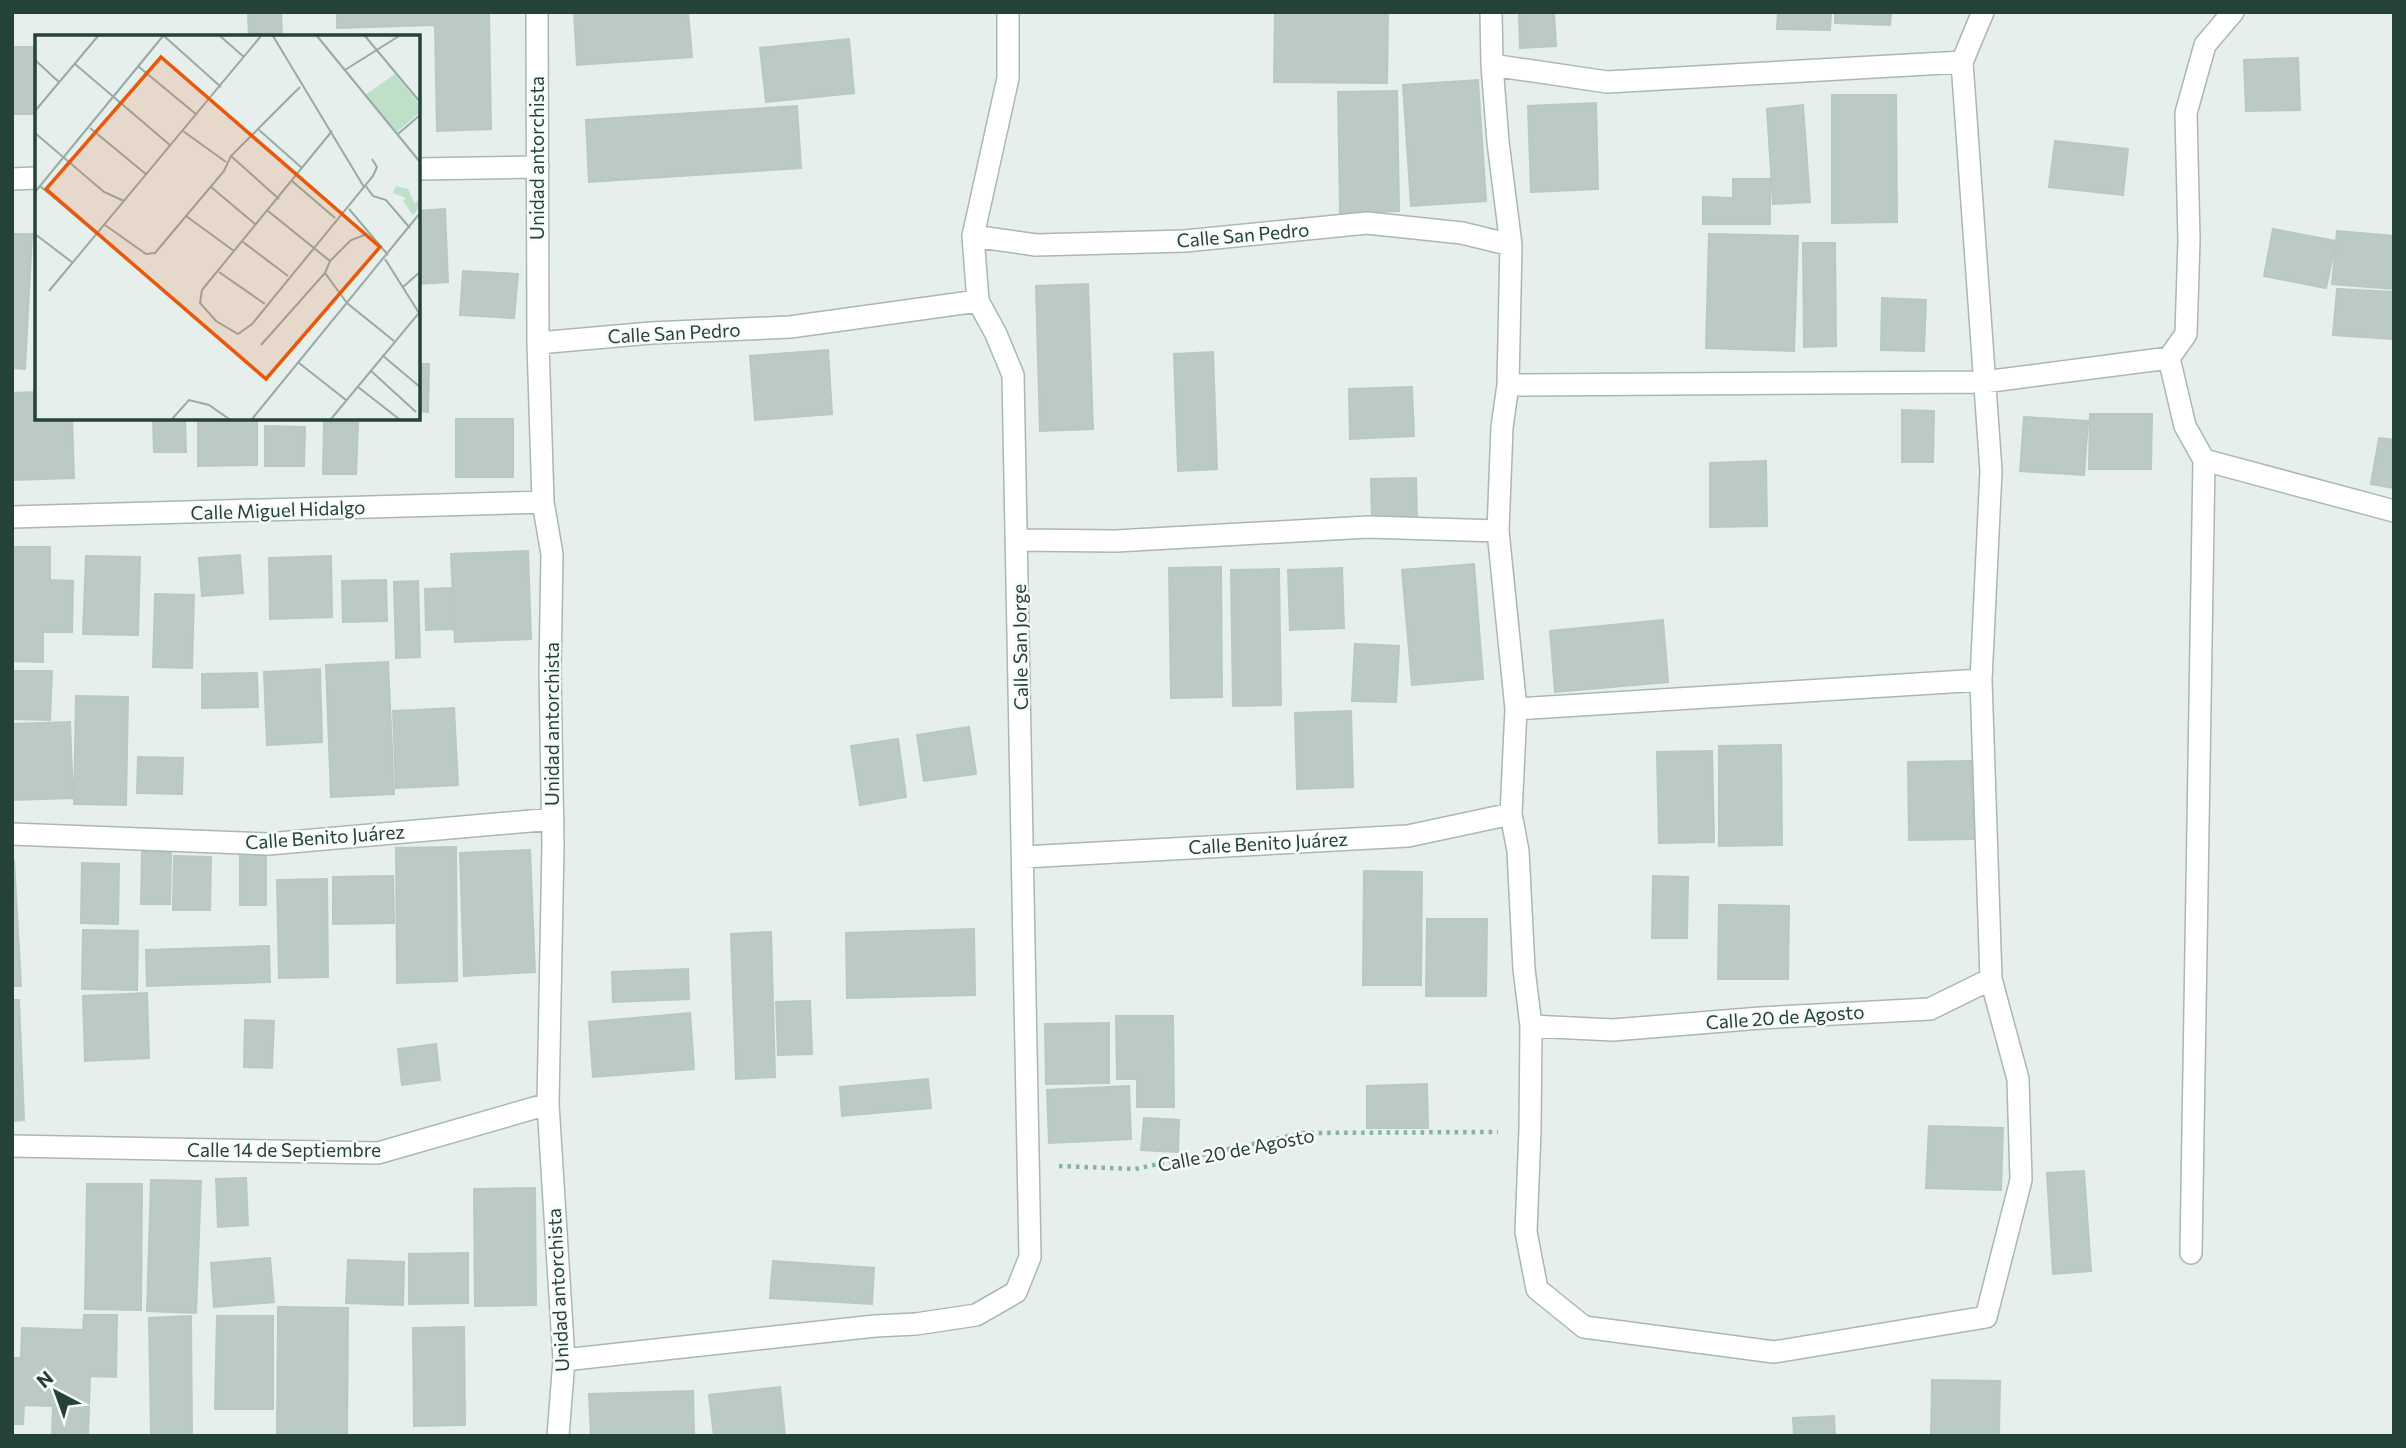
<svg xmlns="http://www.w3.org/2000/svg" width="2406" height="1448" font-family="Commissioner,sans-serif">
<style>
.building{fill:#bbcac4;stroke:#b8c9c2;stroke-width:2}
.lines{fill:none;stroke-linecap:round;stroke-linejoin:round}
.street-casing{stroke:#a8b8b2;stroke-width:24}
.path{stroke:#86b3a5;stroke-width:4.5;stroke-dasharray:3.5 5;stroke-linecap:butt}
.street{stroke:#fff;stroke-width:21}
.labels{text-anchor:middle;stroke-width:5;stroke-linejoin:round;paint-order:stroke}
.street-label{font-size:19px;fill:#24423a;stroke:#f7fbf9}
.inset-road{fill:none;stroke:#98aaa4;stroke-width:2}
.view{fill:#e8590c;fill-opacity:0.15;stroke:#e8590c;stroke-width:3.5}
.inset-edge{fill:none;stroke:#24423a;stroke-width:3.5}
</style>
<rect width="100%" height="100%" fill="#e6efeb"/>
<!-- building -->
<path class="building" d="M248 12H281L282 37H249Z
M337 12H489L491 129 437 131 435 25 337 28Z
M574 12H688L692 57 577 65Z
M1275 12H1388L1387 83 1274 82Z
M1519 12H1554L1556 46 1520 48Z
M1778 12H1831L1830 30 1777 29Z
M1835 12H1891L1890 25 1835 23Z
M849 39 854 93 766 102 760 48Z
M12 47H37V114H12Z
M2298 58 2300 110 2246 111 2244 60Z
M1478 80 1486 201 1411 206 1403 85Z
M1397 91 1399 211 1340 213 1338 92Z
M1832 95H1896L1897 222 1832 223Z
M1596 103 1598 189 1531 192 1528 106Z
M1803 105 1810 202 1773 204 1767 109Z
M797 106 801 168 589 182 586 120Z
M2055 141 2128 149 2123 195 2049 187Z
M1733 179H1770V224H1703V197L1733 198Z
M445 209 448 282 418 284V211Z
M2273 229 2336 241 2326 288 2264 276Z
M2337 231 2394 236V289L2332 284Z
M12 234H32L25 369 12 368Z
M1709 234 1798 236 1794 351 1706 348Z
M1803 243H1835L1836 346 1804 347Z
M463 271 518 274 514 318 460 315Z
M1088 284 1093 429 1040 431 1036 286Z
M2337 289 2394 292V339L2333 335Z
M1882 298 1926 300 1924 351 1881 350Z
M828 350 832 414 755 420 750 356Z
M1213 352 1217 469 1178 471 1174 354Z
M418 364H429L428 412 418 411Z
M1412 387 1414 436 1350 439 1349 389Z
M37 392V418H72L74 478 12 480V393Z
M1902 410 1934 411 1933 462H1902Z
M2090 414H2152L2151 469H2089Z
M2024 417 2088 421 2084 475 2020 471Z
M153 418H185L186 452H154Z
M198 418H257V465L198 466Z
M456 419H513V477H456Z
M324 422 358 423 356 474H323Z
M265 426 305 427 304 466H265Z
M2379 438 2394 440V488L2371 484Z
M1766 461 1767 526 1710 527V463Z
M1416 478 1417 519 1372 520 1371 479Z
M13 547H50V580L73 581 72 632H43V662L12 661Z
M528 551 531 639 455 642 451 554Z
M240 555 243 593 202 596 199 558Z
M86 556 140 557 138 635 83 634Z
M331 556 332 617 270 619 269 558Z
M1474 564 1483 679 1412 685 1402 570Z
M1221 567 1222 697 1171 698 1169 568Z
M1342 568 1344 628 1290 630 1288 570Z
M1279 569 1281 705 1233 706 1231 570Z
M386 580 387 621 343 622 342 581Z
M418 581 420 657 396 658 394 582Z
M453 588V629L426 630 425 589Z
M155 594 194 595 192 668 153 667Z
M1663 620 1668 682 1555 692 1550 631Z
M1355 644 1399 646 1396 702 1352 701Z
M388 662 394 794 331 797 326 665Z
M320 669 322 742 267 745 264 672Z
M12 671H52L50 720 12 719Z
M257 673 258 707 202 708V674Z
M76 696 128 697 126 805 74 804Z
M454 708 458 785 396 788 393 711Z
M1351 711 1353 787 1297 789 1295 713Z
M70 722 73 798 12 800V724Z
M969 727 976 774 924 781 917 735Z
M898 739 906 797 860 805 851 746Z
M1781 745 1782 845 1719 846V746Z
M1712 751 1714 842 1659 843 1657 752Z
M138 757 183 758 182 794 137 793Z
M1972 761 1974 839 1909 840 1908 762Z
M456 847 457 981 397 983 396 848Z
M530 850 535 972 464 976 460 853Z
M142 852H171L170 904H141Z
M240 854H266V905H240Z
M174 856 211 857 210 910H173Z
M12 860H14L21 986H12Z
M82 863 119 864 118 924 81 923Z
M1364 871 1422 872 1421 985H1363Z
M393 876 394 923 333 924V877Z
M1653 876 1688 877 1687 938H1652Z
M327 879 328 977 279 978 277 880Z
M1719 905 1789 906 1788 979H1718Z
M1427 919H1487L1486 996H1426Z
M974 929 975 995 847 998 846 933Z
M83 930 138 931 137 990 82 989Z
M771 932 775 1077 736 1079 731 934Z
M269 946 270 982 147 986 146 950Z
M688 969 689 999 613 1002 612 972Z
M147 993 149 1058 85 1061 83 996Z
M12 1000H19L24 1120 12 1121Z
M810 1001 812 1054 778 1055 776 1002Z
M690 1013 694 1069 593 1077 589 1022Z
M1116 1016H1173L1174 1107H1137V1079H1117Z
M245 1020 274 1021 272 1068 244 1067Z
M1109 1023V1083L1046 1084 1045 1024Z
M436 1044 440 1080 402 1085 398 1049Z
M928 1079 931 1108 842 1116 840 1087Z
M1427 1084 1428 1128H1367V1086Z
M1129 1086 1131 1139 1049 1143 1047 1090Z
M1144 1118 1179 1120 1178 1152 1141 1150Z
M1929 1126 2003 1128 2001 1190 1926 1188Z
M2084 1171 2091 1271 2053 1274 2047 1173Z
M246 1178 248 1225 218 1227 216 1179Z
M151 1180 201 1181 196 1313 147 1311Z
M87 1184H142L141 1310 85 1309Z
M535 1188 536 1305 475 1306 474 1189Z
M468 1253V1303L409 1304V1254Z
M270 1258 274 1302 214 1307 211 1263Z
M348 1260 404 1262 403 1305 346 1303Z
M773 1261 874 1268 872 1304 770 1298Z
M278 1307 348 1308 347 1435 277 1436Z
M84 1315H117L116 1377 90 1376 88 1436H52L53 1406 24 1405 23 1424H12V1358H21L22 1328 83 1330Z
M191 1316 192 1436H151L149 1318Z
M217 1316H273V1409H215Z
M464 1327 465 1425 414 1426 413 1328Z
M1932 1380 2000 1381 1999 1436H1931Z
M780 1387 785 1436H714L709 1395Z
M693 1391 694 1436H591L589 1394Z
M1834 1416 1835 1436H1794L1793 1418Z"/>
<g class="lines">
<!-- street casing -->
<g class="street-casing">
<path id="street" d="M537 12 538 343 543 502 552 554 550 671 553 845 548 1104 564 1360 558 1436
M1491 12 1492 65 1498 142 1511 245 1508 385 1502 427 1498 531 1516 709 1511 814 1518 851 1524 969 1531 1026 1530 1130 1526 1232 1537 1289 1584 1327 1774 1352 1986 1317 2021 1180 2018 1079 1991 979 1981 680 1991 471 1962 62 1983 12
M1492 65 1607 82 1962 62
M418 169 538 167
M12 179 37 178
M973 236 1036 245 1185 241 1367 223 1462 233 1511 245
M538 343 651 333 790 327 978 301
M1508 385 1984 382 2169 358
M2204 460 2394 511
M12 517 543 502
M1018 540 1116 541 1368 527 1498 531
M1516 709 1981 680
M12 834 268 844 553 819
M1024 857 1408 836 1511 814
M1531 1026 1613 1030 1761 1018 1930 1009 1991 979
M12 1146 378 1153 548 1104
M2191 1253 2204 460 2185 426 2169 358 2186 334 2189 240 2186 113 2205 45 2233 12
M564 1360 875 1326 916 1324 976 1315 1016 1292 1030 1257 1013 375 996 334 978 301 973 236 1008 78V12"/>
</g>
<!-- path -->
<path class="path" d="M1059 1166 1135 1169 1304 1133 1498 1132"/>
<!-- street -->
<use href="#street" class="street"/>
</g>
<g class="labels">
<!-- street labels -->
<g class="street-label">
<text transform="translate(537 158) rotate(-90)" y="7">Unidad antorchista</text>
<text transform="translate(1243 235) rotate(-5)" y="7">Calle San Pedro</text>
<text transform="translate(674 333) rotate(-3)" y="7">Calle San Pedro</text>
<text transform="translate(278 510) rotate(-2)" y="7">Calle Miguel Hidalgo</text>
<text transform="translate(1020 647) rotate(-91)" y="7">Calle San Jorge</text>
<text transform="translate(552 724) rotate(-90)" y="7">Unidad antorchista</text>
<text transform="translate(325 837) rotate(-4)" y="7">Calle Benito Juárez</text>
<text transform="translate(1268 843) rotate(-3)" y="7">Calle Benito Juárez</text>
<text transform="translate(1785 1017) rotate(-4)" y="7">Calle 20 de Agosto</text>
<text x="284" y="1157">Calle 14 de Septiembre</text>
<text transform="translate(1236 1150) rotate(-11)" y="7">Calle 20 de Agosto</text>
<text transform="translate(558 1290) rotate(-93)" y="7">Unidad antorchista</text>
</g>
</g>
<!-- overview -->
<g transform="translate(35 35)">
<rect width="385" height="385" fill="#e6efeb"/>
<path d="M360 39 385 70V77L362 97 330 60ZM361 151 373 154 380 169 384 164 385 172 378 180 368 166 371 163 358 158Z" fill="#bfe0c8"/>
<path class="inset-road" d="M129 1 186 52M185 1 209 22M238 1 329 152M282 1 385 127M330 1 385 67M0 25 25 48M40 29 136 111M104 32 162 80M310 35 364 1M0 76 63 1M55 93 112 140M224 95 267 133M148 96 191 127M297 96 167 255 165 268 181 286 203 299 217 289 338 141 342 132 337 124M0 98 69 157 89 166M363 99 385 80M196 121 244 164M257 146 300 183M330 150 338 161 351 165 375 193M5 151 62 199M176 152 220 189M0 157 128 1M314 174 353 220M233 176 295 226M151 181 199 216M70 190 111 219 120 218 189 136 196 121 265 52M0 199 38 228M208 207 253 241M184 237 230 269M290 238 312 268 359 306M368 252 385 237M14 256 226 1M226 310 290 238 295 226 316 205 332 199M347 320 385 352M264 328 311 365M335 335 381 377M323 352 364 384M137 384 154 365 174 370 194 384M217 384 385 178M296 384 384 278 350 224"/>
<path class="view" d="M126 22 345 212 231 344 11 154Z"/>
<rect width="385" height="385" class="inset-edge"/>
</g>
<!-- border -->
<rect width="2406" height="1448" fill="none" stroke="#24423a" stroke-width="28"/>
<!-- north arrow -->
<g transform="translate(56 1392) rotate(319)" stroke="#f7fbf9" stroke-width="5" paint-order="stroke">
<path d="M0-5L12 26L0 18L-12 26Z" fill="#24423a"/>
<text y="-10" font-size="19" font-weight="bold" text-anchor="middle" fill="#24423a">N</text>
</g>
</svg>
